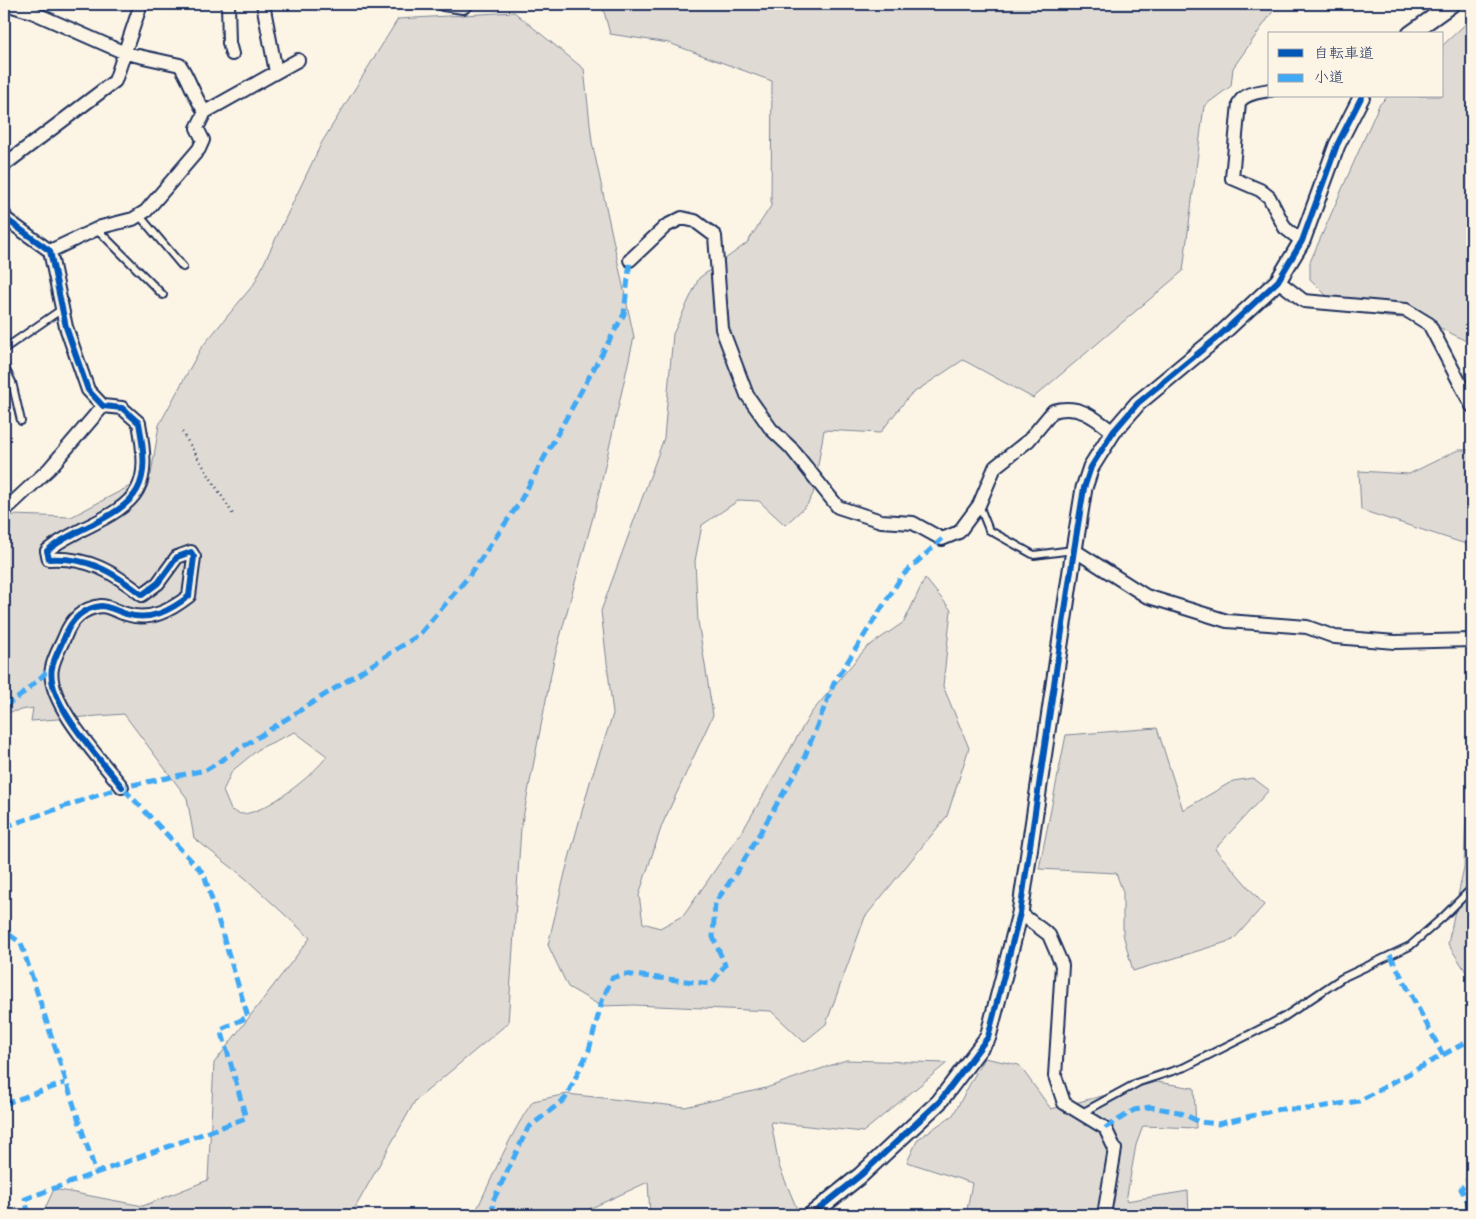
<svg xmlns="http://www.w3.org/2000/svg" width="1476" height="1219" font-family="Kalam,'Klee One',sans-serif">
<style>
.green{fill:#dfdbd4;stroke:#7d8599;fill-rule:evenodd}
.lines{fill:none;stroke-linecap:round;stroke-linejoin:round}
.service-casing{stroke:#1b2f5e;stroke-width:10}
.minor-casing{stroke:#1b2f5e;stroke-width:16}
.tertiary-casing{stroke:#1b2f5e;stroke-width:19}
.path{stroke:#1b2f5e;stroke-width:2.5;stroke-dasharray:1 4;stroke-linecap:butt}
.service{stroke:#fcf5e5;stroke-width:6}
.minor{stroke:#fcf5e5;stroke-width:12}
.tertiary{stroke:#fcf5e5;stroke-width:15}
.quiet{stroke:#3fa9f5;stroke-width:5;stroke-dasharray:10 5;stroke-linecap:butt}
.cycleway-casing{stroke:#fcf5e5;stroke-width:9}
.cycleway{stroke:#0057b8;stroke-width:6}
</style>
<rect width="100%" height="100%" fill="#fcf5e5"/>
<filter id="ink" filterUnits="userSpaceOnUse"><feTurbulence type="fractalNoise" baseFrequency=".02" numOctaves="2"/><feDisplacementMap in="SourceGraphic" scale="10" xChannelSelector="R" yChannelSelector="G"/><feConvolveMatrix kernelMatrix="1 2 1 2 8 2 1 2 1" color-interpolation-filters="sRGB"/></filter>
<g filter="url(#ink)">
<!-- green -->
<path class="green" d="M602 4H1278L1233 68 1231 86 1204 106 1183 271 1033 398 963 360 910 395 880 433 824 430 813 494 807 505 785 525 759 501 739 500 702 525 695 561 698 621 713 715 662 825 639 895 643 923 660 928 684 915 746 825 811 713 866 648 904 622 925 578 951 610 943 686 969 748 947 816 865 917 826 1024 804 1042 771 1011 634 1005 601 1006 568 987 548 945 565 873 590 782 613 714 601 611 664 438 673 334 699 278 747 243 771 206 772 81 669 43 610 34Z
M514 12 584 69 592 142 634 337 596 506 554 659 521 828 508 1023 415 1101 351 1215H42L54 1189 143 1206 208 1180 214 1063 310 938 244 877 194 838 187 798 124 714 31 721 33 708 4 713V519L12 515 71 517 151 475 159 425 201 348 254 284 322 142 398 19ZM295 732 327 756C315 774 265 814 242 814 239 814 234 811 231 810L223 791 232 771 260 748Z
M1472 18V344L1423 319 1386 317 1335 304 1310 279V262L1379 105 1388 96H1442V46Z
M1458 450H1472V546L1361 510 1359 471 1409 474Z
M1157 728 1183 810 1233 781 1253 778 1269 790 1215 849 1264 905 1233 940 1133 971 1123 934V892L1116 873 1039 869 1066 735Z
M1472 784V981L1448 944 1464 867 1467 785Z
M984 1058 1019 1065 1051 1109 1157 1082 1194 1088 1196 1128 1143 1126 1136 1145 1126 1201 1188 1191 1189 1215H966L972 1183 907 1162 918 1139 953 1115Z
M846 1060 947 1063 863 1132 771 1122 779 1166 797 1209 790 1215H650L648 1182 576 1215H474C493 1177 509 1135 533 1101L567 1094 685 1107 766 1088Z"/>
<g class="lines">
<!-- service casing -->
<g class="service-casing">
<path id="service" d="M139 215 183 267
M97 229 163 295
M4 349 62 309
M4 366 12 382 21 421
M979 505 989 530 1034 555 1073 550
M1082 1113 1139 1082 1185 1067 1284 1017 1342 978 1410 946 1443 917 1472 888"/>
</g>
<!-- minor casing -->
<g class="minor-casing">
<path id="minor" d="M6 4 32 12 125 53 180 65C190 80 194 97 205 112L197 128 203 140 199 149 146 211 133 219 101 227 50 251
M228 4 229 43 232 54
M263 4 276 72
M443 4 463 7 467 4
M1270 90C1259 92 1244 93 1239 103L1232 178 1260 190 1269 197 1285 228 1302 241
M205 112 298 60
M4 165 115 81 141 4
M4 214 6 219 50 251 66 327 88 390 103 406 122 408 139 423C151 488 141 501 83 529 70 536 58 541 47 551L49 559C88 557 112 571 142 595L158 583 177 557 191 552 194 557 189 596C171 610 150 622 126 614 119 612 108 606 101 606 83 608 71 620 65 636 61 646 54 657 52 668 45 701 102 761 122 787
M630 260 666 226 682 218 695 221 715 236 722 329 747 395 771 429 791 448 838 507 881 521 913 523 942 539 959 532 979 505 995 467 1029 440 1053 411C1079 404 1094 417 1113 432
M1278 281 1304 301 1406 310 1429 324 1472 406
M4 511 49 469 103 406
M1074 550 1146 596 1227 621 1307 627 1335 637 1395 642 1472 640
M1020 913 1049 935 1062 965 1055 1076 1064 1103 1105 1128 1115 1149 1104 1215"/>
</g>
<!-- tertiary casing -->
<g class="tertiary-casing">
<path id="tertiary" d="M1410 34 1452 4
M811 1215 861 1175 939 1102 988 1037 1020 913 1074 550 1084 488 1091 467 1113 432 1138 403 1219 336 1278 281 1302 241 1337 145 1362 96"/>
</g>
<!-- path -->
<path class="path" d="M182 432 234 516"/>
<!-- service -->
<use href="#service" class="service"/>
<!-- minor -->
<use href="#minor" class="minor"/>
<!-- tertiary -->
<use href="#tertiary" class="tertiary"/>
<!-- quiet -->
<path class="quiet" d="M4 706 19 697 51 668
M4 799 9 825
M4 827 122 787 206 770 419 635 469 576 518 505 624 314 630 260
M4 920 10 935 21 943 96 1173 246 1118 221 1029 248 1017 204 874 122 787
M1390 955 1443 1055
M4 1104 65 1083
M1105 1128 1134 1110 1150 1107 1179 1112 1200 1122 1218 1124 1280 1109H1308L1359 1101 1472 1039
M1472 1173 1461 1189 1468 1202 1472 1204
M29 1215 25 1199 96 1173
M492 1215 493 1201 528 1128 565 1099 589 1050 602 1001 612 978 624 974 711 984 725 965 713 937 715 903 740 867 805 756 834 683 902 576 942 539"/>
<!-- cycleway casing -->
<g class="cycleway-casing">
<path id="cycleway" d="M4 214 6 219 50 251 66 327 88 390 103 406 122 408 139 423C151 488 141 501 83 529 70 536 58 541 47 551L49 559C88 557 112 571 142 595L158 583 177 557 191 552 194 557 189 596C171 610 150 622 126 614 119 612 108 606 101 606 83 608 71 620 65 636 61 646 54 657 52 668 45 701 102 761 122 787
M811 1215 861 1175 939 1102 988 1037 1020 913 1074 550 1084 488 1091 467 1113 432 1138 403 1219 336 1278 281 1302 241 1337 145 1362 96"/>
</g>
<!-- cycleway -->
<use href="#cycleway" class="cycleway"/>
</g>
</g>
<!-- margin -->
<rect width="1476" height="1219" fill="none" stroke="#fcf5e5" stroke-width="20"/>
<rect x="10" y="10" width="1456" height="1199" fill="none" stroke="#1b2f5e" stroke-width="2" filter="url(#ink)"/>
<!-- legend -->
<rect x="1268" y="32" width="175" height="65" fill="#fcf5e5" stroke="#a2a6af"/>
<rect x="1278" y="49" width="25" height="8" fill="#0057b8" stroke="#a2a6af"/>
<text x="1314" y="58" font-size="15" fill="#1b2f5e">自転車道</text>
<rect x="1278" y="74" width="25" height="8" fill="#3fa9f5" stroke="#a2a6af"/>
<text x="1314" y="82" font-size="15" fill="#1b2f5e">小道</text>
</svg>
